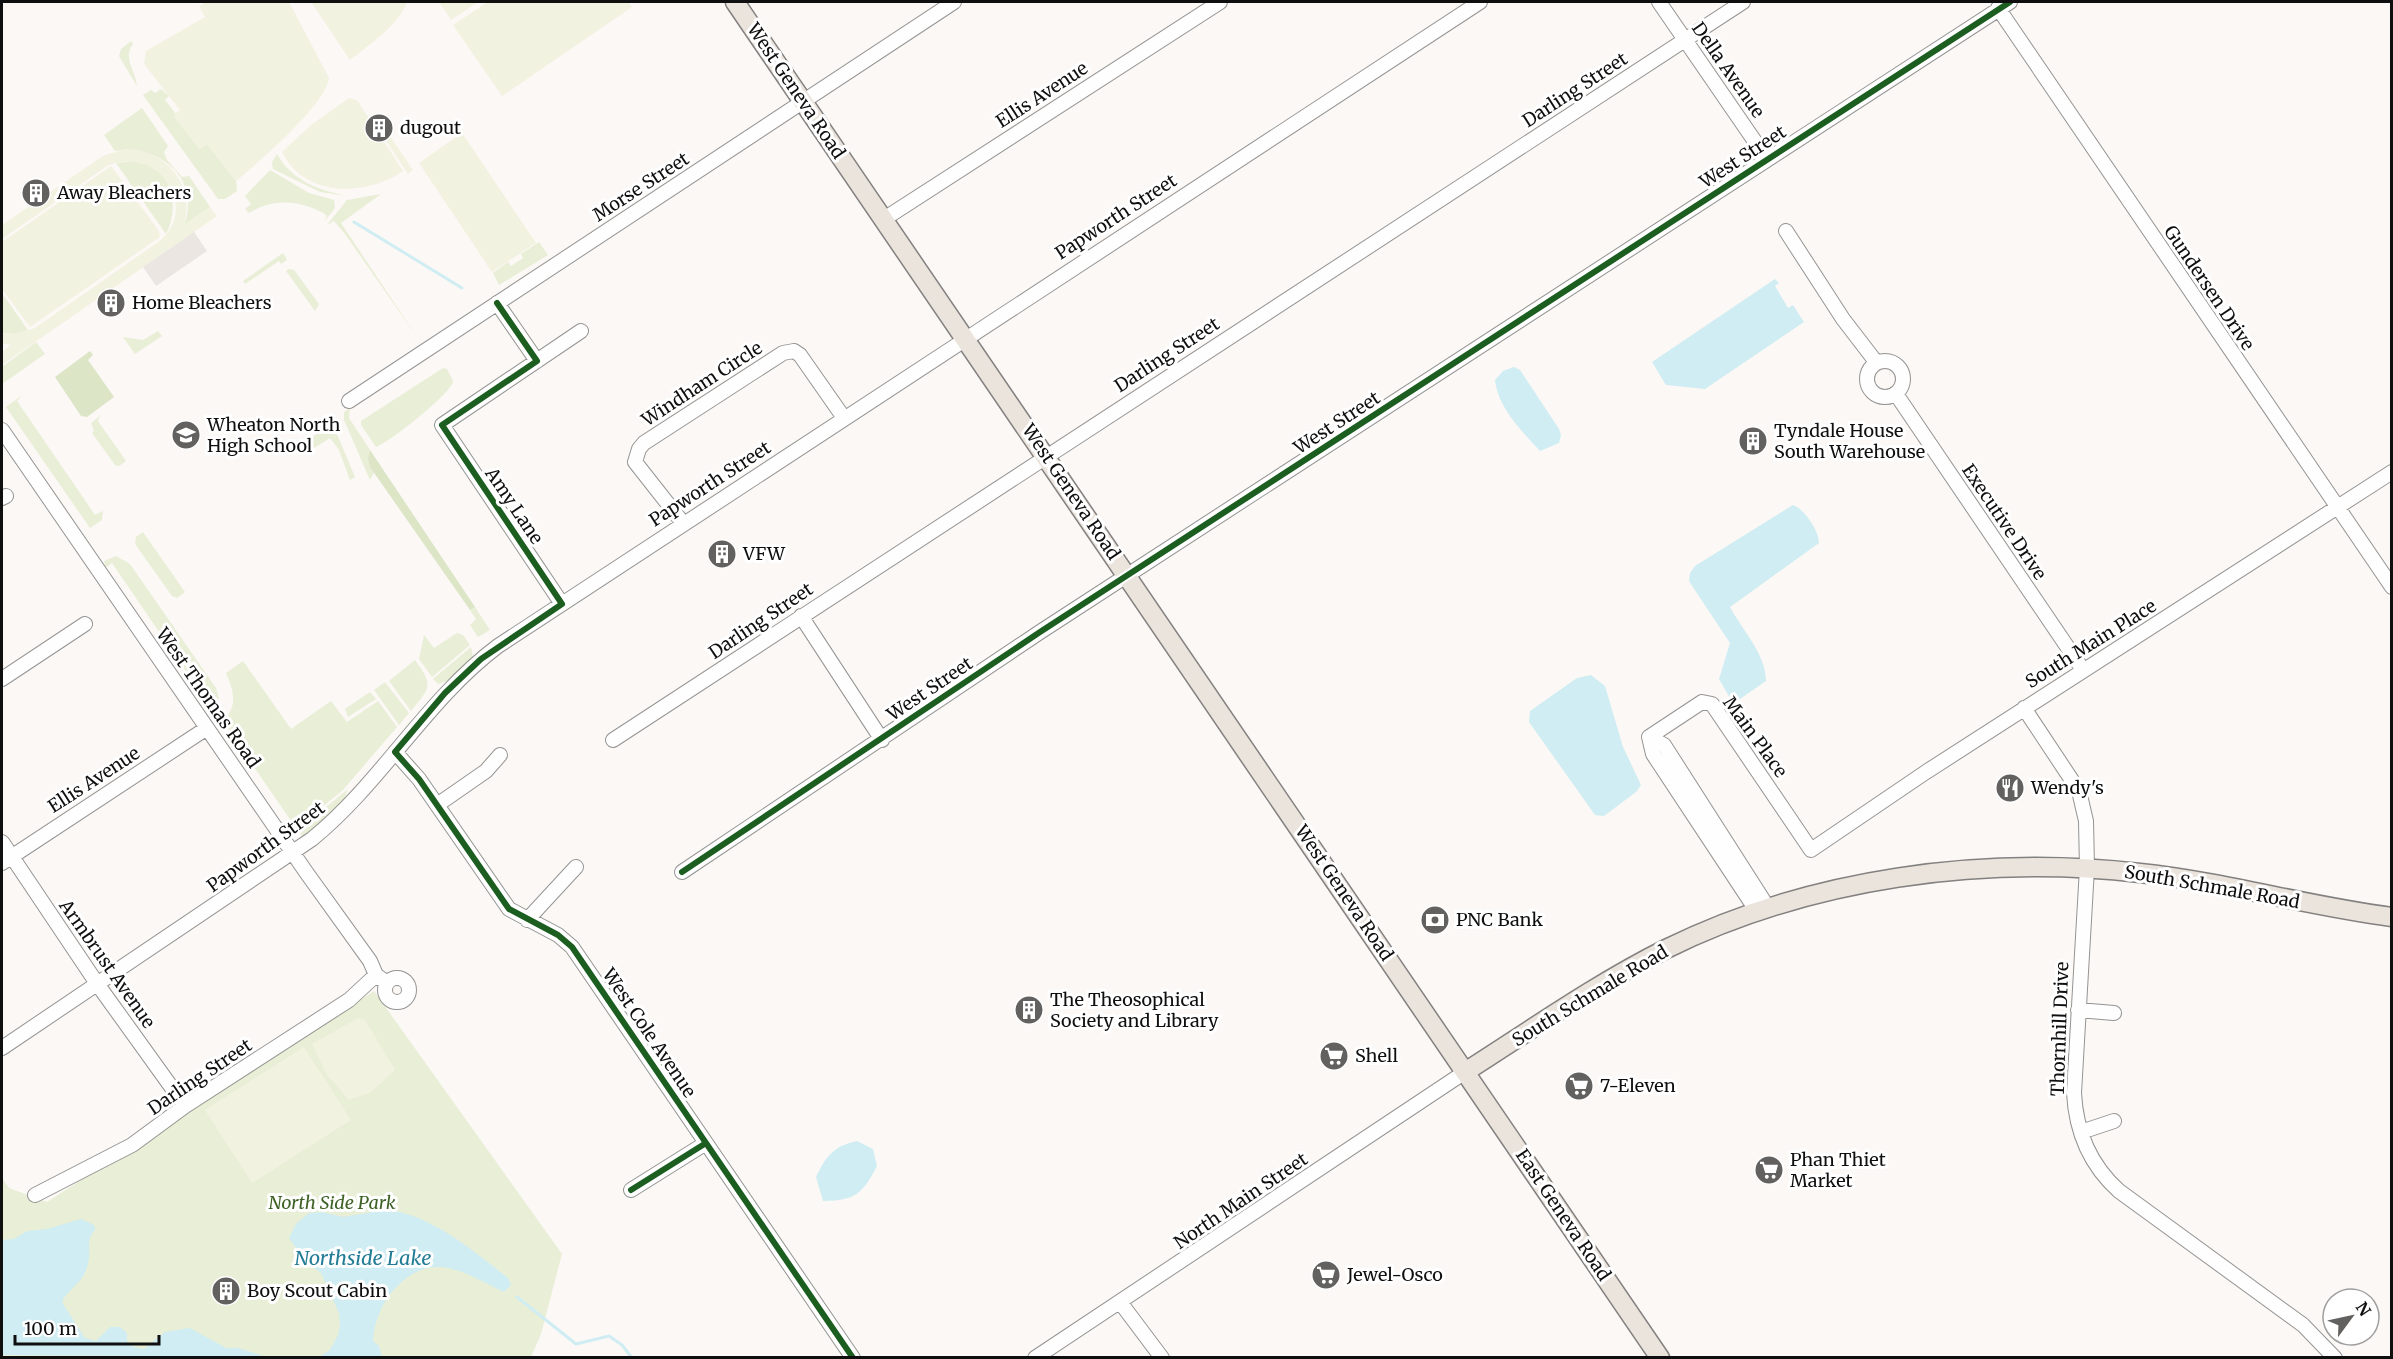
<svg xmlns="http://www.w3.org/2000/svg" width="2393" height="1359" font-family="Merriweather,serif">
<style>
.green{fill:#e9eed7}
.forest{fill:#dce5c6}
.pitch{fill:#f2f2e0}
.plaza{fill:#ebe6e1}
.water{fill:#cfedf2}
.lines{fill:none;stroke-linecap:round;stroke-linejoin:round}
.stream{stroke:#cfedf2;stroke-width:3}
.minor-casing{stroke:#959493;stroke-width:16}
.major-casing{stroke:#838180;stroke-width:21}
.minor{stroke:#fefefe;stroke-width:14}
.major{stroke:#ebe4dc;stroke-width:18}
.cycleway-casing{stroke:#fff;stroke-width:10}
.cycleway{stroke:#1b5e20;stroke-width:6}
.labels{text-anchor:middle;stroke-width:6;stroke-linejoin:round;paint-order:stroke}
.street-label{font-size:18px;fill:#0f0f0f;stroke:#fff}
.poi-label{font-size:18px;fill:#0f0f0f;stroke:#fff;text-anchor:start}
.park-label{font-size:18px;font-style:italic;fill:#3e6125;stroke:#fff}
.water-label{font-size:20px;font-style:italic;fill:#237c96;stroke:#fff}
</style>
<rect width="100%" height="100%" fill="#fbf8f5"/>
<!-- green -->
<path class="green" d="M131 41 133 44C122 58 136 71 137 86L119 56 121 49Z
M161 89 169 96 165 100 176 114 174 116 200 149 207 144 236 181 237 191 225 199H218L143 95 151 90 155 93Z
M142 108 168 146 164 152 167 160 182 177 189 176 210 207 184 225C202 179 159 144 115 151L104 135Z
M277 154C292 181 319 190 347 196L320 192 273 169 272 162Z
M133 161C172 165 181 204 166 234L116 163Z
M270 170 309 193 334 200 335 208 324 222 327 216 325 214C300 200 273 198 249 213L245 209 251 204 245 196Z
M381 194 341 223 417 337 345 234 334 221 327 225 347 200Z
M539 242 548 255 499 285 493 273 508 262 511 266 523 258 521 254Z
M283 253 287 260 281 264 279 261 245 284 243 281Z
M289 269 294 270 319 304 315 311 286 271Z
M2 293 28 330 16 334 2 333Z
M158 331 162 336 135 354 123 337 143 340Z
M36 342 45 354 2 384V367Z
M443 368 447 369 453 381C453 392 390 442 376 447L361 425V421Z
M22 395 17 401 95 515 103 511 102 520 90 528 6 407Z
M350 408 349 418 370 450 368 458 374 473 370 480 344 420V412Z
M100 416 98 421 126 461 119 466 115 465 92 433 94 431 91 423Z
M329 426 334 427 355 477 350 480 339 450 330 438 314 448 308 440 321 431 323 434 327 431 326 428Z
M143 532 185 592 177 598 172 596 135 544 136 537Z
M116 556 130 564 216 688 219 698 214 708 207 710 204 707 205 699 112 563 105 568 104 561Z
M475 607 490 630 478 637 470 625 476 619 470 610Z
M457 633 463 635 470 645 432 677 419 659 424 635 434 648Z
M471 647 473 657 447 681 438 684 433 679Z
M415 660C434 686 430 687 411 711L389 681Z
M243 661 291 729 331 701 347 722 378 701 397 727 343 790 296 828 223 722C238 705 234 692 226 673Z
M385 682 409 713 399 725 374 690Z
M370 692 376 699 348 717 345 709Z
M348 789 343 802 308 834 302 836 298 830Z
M374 991 562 1254 541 1334 531 1357H2V1178L9 1188 47 1202Z"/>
<!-- forest -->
<path class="forest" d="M90 351 93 355 88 360 114 397 87 417 81 416 55 377Z
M370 450 475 607 470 610 370 467 368 458Z"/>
<!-- pitch -->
<path class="pitch" d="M206 2H289L329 78C326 104 258 163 236 181L207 144 200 150 173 116 180 110 144 64 146 51 205 17 199 6Z
M311 2H407C398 26 370 44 350 60Z
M439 2H478L451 20Z
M488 2H628L632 7 502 96 453 25Z
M349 98 357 100 403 171C367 196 305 199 282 152L311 125Z
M388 133 413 170 408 174 383 136Z
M462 133 536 243 492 272 419 163Z
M125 149C165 149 196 185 184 225L210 207 217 216 2 365V352L11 345 2 343V333L16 334 35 328 161 240C200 204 156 145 107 166L2 239V225L103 156Z
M111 166 159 231 160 237 30 327 2 289V242Z
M358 1018 365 1020 395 1070 371 1092 349 1100 327 1075 312 1044Z
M304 1047 351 1120 252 1183 205 1110Z"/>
<!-- plaza -->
<path class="plaza" d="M194 232 207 251 156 286 143 267Z"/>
<!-- water -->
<path class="water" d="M1775 279 1779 283 1775 286 1788 308 1793 305 1804 322 1705 389 1666 385 1652 362Z
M1514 367 1520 370 1559 429 1561 435 1559 443 1540 451C1522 431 1498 408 1495 380L1503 371Z
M1793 505C1804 509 1819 530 1819 543L1730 607C1742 630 1766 654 1766 681L1737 701 1730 698 1719 679 1730 643 1689 581 1690 573 1695 566Z
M1591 675 1605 686 1623 747 1641 785 1636 792 1604 816 1595 815 1529 722 1530 711 1577 678Z
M857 1141 873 1149 877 1166C862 1195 855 1200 823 1201L816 1177C826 1156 834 1146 857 1141Z
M385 1210C428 1212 475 1252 508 1278L511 1285 504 1292C459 1270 429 1248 390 1294 381 1306 373 1326 373 1341L379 1346 382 1357H319L330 1350 338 1335 340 1326 339 1313 321 1273 306 1262 289 1238 296 1224 309 1213 322 1212 343 1217Z
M81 1219 94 1225 95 1230C86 1239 90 1248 89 1258 86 1281 75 1283 63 1299V1304L85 1338 96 1341 110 1327H120L127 1333V1341L134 1347 144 1349 165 1332 190 1328 226 1348H238L267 1357 2 1355V1240L14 1239 27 1231 47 1229Z"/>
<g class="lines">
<!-- stream -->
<path class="stream" d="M354 222 462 288
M517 1297 576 1344 609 1336 622 1345 632 1358"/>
<!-- minor casing -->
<g class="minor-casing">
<path id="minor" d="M1659 2 1767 159
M1998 8 2392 587
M884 219 1220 2
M1786 231 1843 319 1876 362
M497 303 537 361
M1867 379a18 18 0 1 1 36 0a18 18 0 1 1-36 0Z
M1896 394 2083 670
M349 401 954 2
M2 430 306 872 370 961 376 975 387 983
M2 498 6 496
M683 523 635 462 639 449 644 443 783 353 794 351 800 355 844 418
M562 604 442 425 581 331
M801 616 882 740
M2 679 85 624
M2024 708 2079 791 2086 821 2087 868 2074 1093C2076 1132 2090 1165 2119 1191L2303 1325 2335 1358
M1649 737 1702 702 1712 704 1811 850 1926 772 2392 472
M1649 737 1664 745 1769 909
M1649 737 1653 754 1758 913
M613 740 1743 2
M395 752 419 779 509 909 558 935 572 947 853 1358
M437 805 486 771 500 755
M2 842 98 985 185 1106
M2 863 207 728
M682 872 1040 632 2010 2
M527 920 576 867
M385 990a12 12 0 1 1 24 0a12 12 0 1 1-24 0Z
M2078 1010 2114 1013
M2 1048 312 839C382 782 426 700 498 646L1480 2
M2081 1132 2114 1121
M631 1190 706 1143
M35 1195 132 1145 185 1106 349 1000 376 975
M1120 1302 1162 1358
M1035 1358 1465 1072"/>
</g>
<!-- major casing -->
<g class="major-casing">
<path id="major" d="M735 2 1660 1358
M1465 1072C1531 1030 1596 984 1666 949 1810 878 1982 855 2140 873 2225 882 2307 906 2392 917"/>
</g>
<!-- minor -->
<use href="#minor" class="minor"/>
<!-- major -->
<use href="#major" class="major"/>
<!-- cycleway casing -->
<g class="cycleway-casing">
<path id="cycleway" d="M497 303 537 361 442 425 562 604 481 659 445 693 395 752 419 779 509 909 558 935 572 947 853 1358
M682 872 1040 632 2010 2
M631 1190 706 1143"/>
</g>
<!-- cycleway -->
<use href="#cycleway" class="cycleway"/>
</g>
<!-- icons -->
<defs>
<g id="building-disc" transform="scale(1.5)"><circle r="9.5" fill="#626160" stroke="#fff"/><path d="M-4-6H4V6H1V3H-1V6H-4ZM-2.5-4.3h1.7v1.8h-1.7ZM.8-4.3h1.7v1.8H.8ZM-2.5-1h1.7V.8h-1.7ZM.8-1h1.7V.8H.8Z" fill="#fff"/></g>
<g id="school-disc" transform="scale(1.5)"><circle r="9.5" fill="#626160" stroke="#fff"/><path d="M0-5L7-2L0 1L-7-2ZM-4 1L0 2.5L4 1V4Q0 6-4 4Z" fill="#fff"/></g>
<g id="restaurant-disc" transform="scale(1.5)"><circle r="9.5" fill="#626160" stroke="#fff"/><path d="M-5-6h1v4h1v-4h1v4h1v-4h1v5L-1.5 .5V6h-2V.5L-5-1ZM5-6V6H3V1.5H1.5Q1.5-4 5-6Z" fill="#fff"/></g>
<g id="bank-disc" transform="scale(1.5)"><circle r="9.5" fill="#626160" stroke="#fff"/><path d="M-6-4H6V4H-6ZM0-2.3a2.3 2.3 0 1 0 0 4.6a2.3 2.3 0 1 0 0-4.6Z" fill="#fff"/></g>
<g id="supermarket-disc" transform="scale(1.5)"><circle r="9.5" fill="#626160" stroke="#fff"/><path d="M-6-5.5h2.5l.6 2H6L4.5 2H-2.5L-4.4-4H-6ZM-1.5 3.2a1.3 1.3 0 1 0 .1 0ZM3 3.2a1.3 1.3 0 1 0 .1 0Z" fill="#fff"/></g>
</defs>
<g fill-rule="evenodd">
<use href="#building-disc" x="379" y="128"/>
<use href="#building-disc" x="36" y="193"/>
<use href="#building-disc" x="111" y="303"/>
<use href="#school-disc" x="186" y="435"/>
<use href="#building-disc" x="1753" y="441"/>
<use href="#building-disc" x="722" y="554"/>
<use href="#restaurant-disc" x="2010" y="788"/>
<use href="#bank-disc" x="1435" y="920"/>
<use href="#building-disc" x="1029" y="1010"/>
<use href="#supermarket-disc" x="1334" y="1056"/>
<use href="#supermarket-disc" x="1579" y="1086"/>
<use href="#supermarket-disc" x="1769" y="1170"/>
<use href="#supermarket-disc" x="1326" y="1275"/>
<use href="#building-disc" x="226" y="1291"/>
</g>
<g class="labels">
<!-- street labels -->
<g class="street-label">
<text transform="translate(1728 70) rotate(55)" y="6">Della Avenue</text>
<text transform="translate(1575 90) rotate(-33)" y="6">Darling Street</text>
<text transform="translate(796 91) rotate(56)" y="6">West Geneva Road</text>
<text transform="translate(1042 95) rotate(-33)" y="6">Ellis Avenue</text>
<text transform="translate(1743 157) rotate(-33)" y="6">West Street</text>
<text transform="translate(641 187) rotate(-33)" y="6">Morse Street</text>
<text transform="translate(1116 217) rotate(-33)" y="6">Papworth Street</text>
<text transform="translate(2209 288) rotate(56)" y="6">Gundersen Drive</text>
<text transform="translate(1167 355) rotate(-33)" y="6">Darling Street</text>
<text transform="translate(702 384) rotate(-33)" y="6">Windham Circle</text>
<text transform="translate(1337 423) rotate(-33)" y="6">West Street</text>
<text transform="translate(710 484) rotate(-33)" y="6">Papworth Street</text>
<text transform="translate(1071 492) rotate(56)" y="6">West Geneva Road</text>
<text transform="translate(514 506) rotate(56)" y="6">Amy Lane</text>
<text transform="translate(2004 522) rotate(56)" y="6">Executive Drive</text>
<text transform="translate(761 621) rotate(-34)" y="6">Darling Street</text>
<text transform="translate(2091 644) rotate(-32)" y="6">South Main Place</text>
<text transform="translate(930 689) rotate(-34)" y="6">West Street</text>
<text transform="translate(208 698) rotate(55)" y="6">West Thomas Road</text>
<text transform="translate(1755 737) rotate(54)" y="6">Main Place</text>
<text transform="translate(94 780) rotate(-33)" y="6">Ellis Avenue</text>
<text transform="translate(266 847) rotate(-36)" y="6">Papworth Street</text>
<text transform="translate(2212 887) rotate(10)" y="6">South Schmale Road</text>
<text transform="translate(1344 893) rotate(56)" y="6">West Geneva Road</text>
<text transform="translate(107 964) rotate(55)" y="6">Armbrust Avenue</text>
<text transform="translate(1590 996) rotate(-31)" y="6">South Schmale Road</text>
<text transform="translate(2060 1029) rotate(-88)" y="6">Thornhill Drive</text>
<text transform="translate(649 1033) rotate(56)" y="6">West Cole Avenue</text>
<text transform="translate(200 1077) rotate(-34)" y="6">Darling Street</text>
<text transform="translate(1241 1201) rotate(-34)" y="6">North Main Street</text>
<text transform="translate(1563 1215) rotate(56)" y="6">East Geneva Road</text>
</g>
<!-- poi labels -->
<g class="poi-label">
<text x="400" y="134">dugout</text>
<text x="57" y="199">Away Bleachers</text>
<text x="132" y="309">Home Bleachers</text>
<text x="207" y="431">Wheaton North<tspan x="207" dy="21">High School</tspan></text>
<text x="1774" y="437">Tyndale House<tspan x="1774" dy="21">South Warehouse</tspan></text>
<text x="743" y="560">VFW</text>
<text x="2031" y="794">Wendy's</text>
<text x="1456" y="926">PNC Bank</text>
<text x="1050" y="1006">The Theosophical<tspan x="1050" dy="21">Society and Library</tspan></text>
<text x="1355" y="1062">Shell</text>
<text x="1600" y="1092">7-Eleven</text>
<text x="1790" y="1166">Phan Thiet<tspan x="1790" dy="21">Market</tspan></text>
<text x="1347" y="1281">Jewel-Osco</text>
<text x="247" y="1297">Boy Scout Cabin</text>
</g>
<!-- park labels -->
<g class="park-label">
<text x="332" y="1209">North Side Park</text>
</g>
<!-- water labels -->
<g class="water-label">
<text x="363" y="1265">Northside Lake</text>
</g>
</g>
<!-- border -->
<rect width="2393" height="1359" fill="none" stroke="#0f0f0f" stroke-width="6"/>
<!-- north arrow -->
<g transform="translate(2351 1317) rotate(57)"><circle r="28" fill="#ffffff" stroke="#9f9f9f" stroke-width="1.5"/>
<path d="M0-4.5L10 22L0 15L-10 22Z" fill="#626160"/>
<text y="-9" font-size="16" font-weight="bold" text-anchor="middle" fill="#0f0f0f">N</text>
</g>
<!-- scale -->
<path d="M15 1335v9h144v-9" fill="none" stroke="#0f0f0f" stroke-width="3"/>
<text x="24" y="1335" font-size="18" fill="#0f0f0f" stroke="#ffffff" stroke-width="4.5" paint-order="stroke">100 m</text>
</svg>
